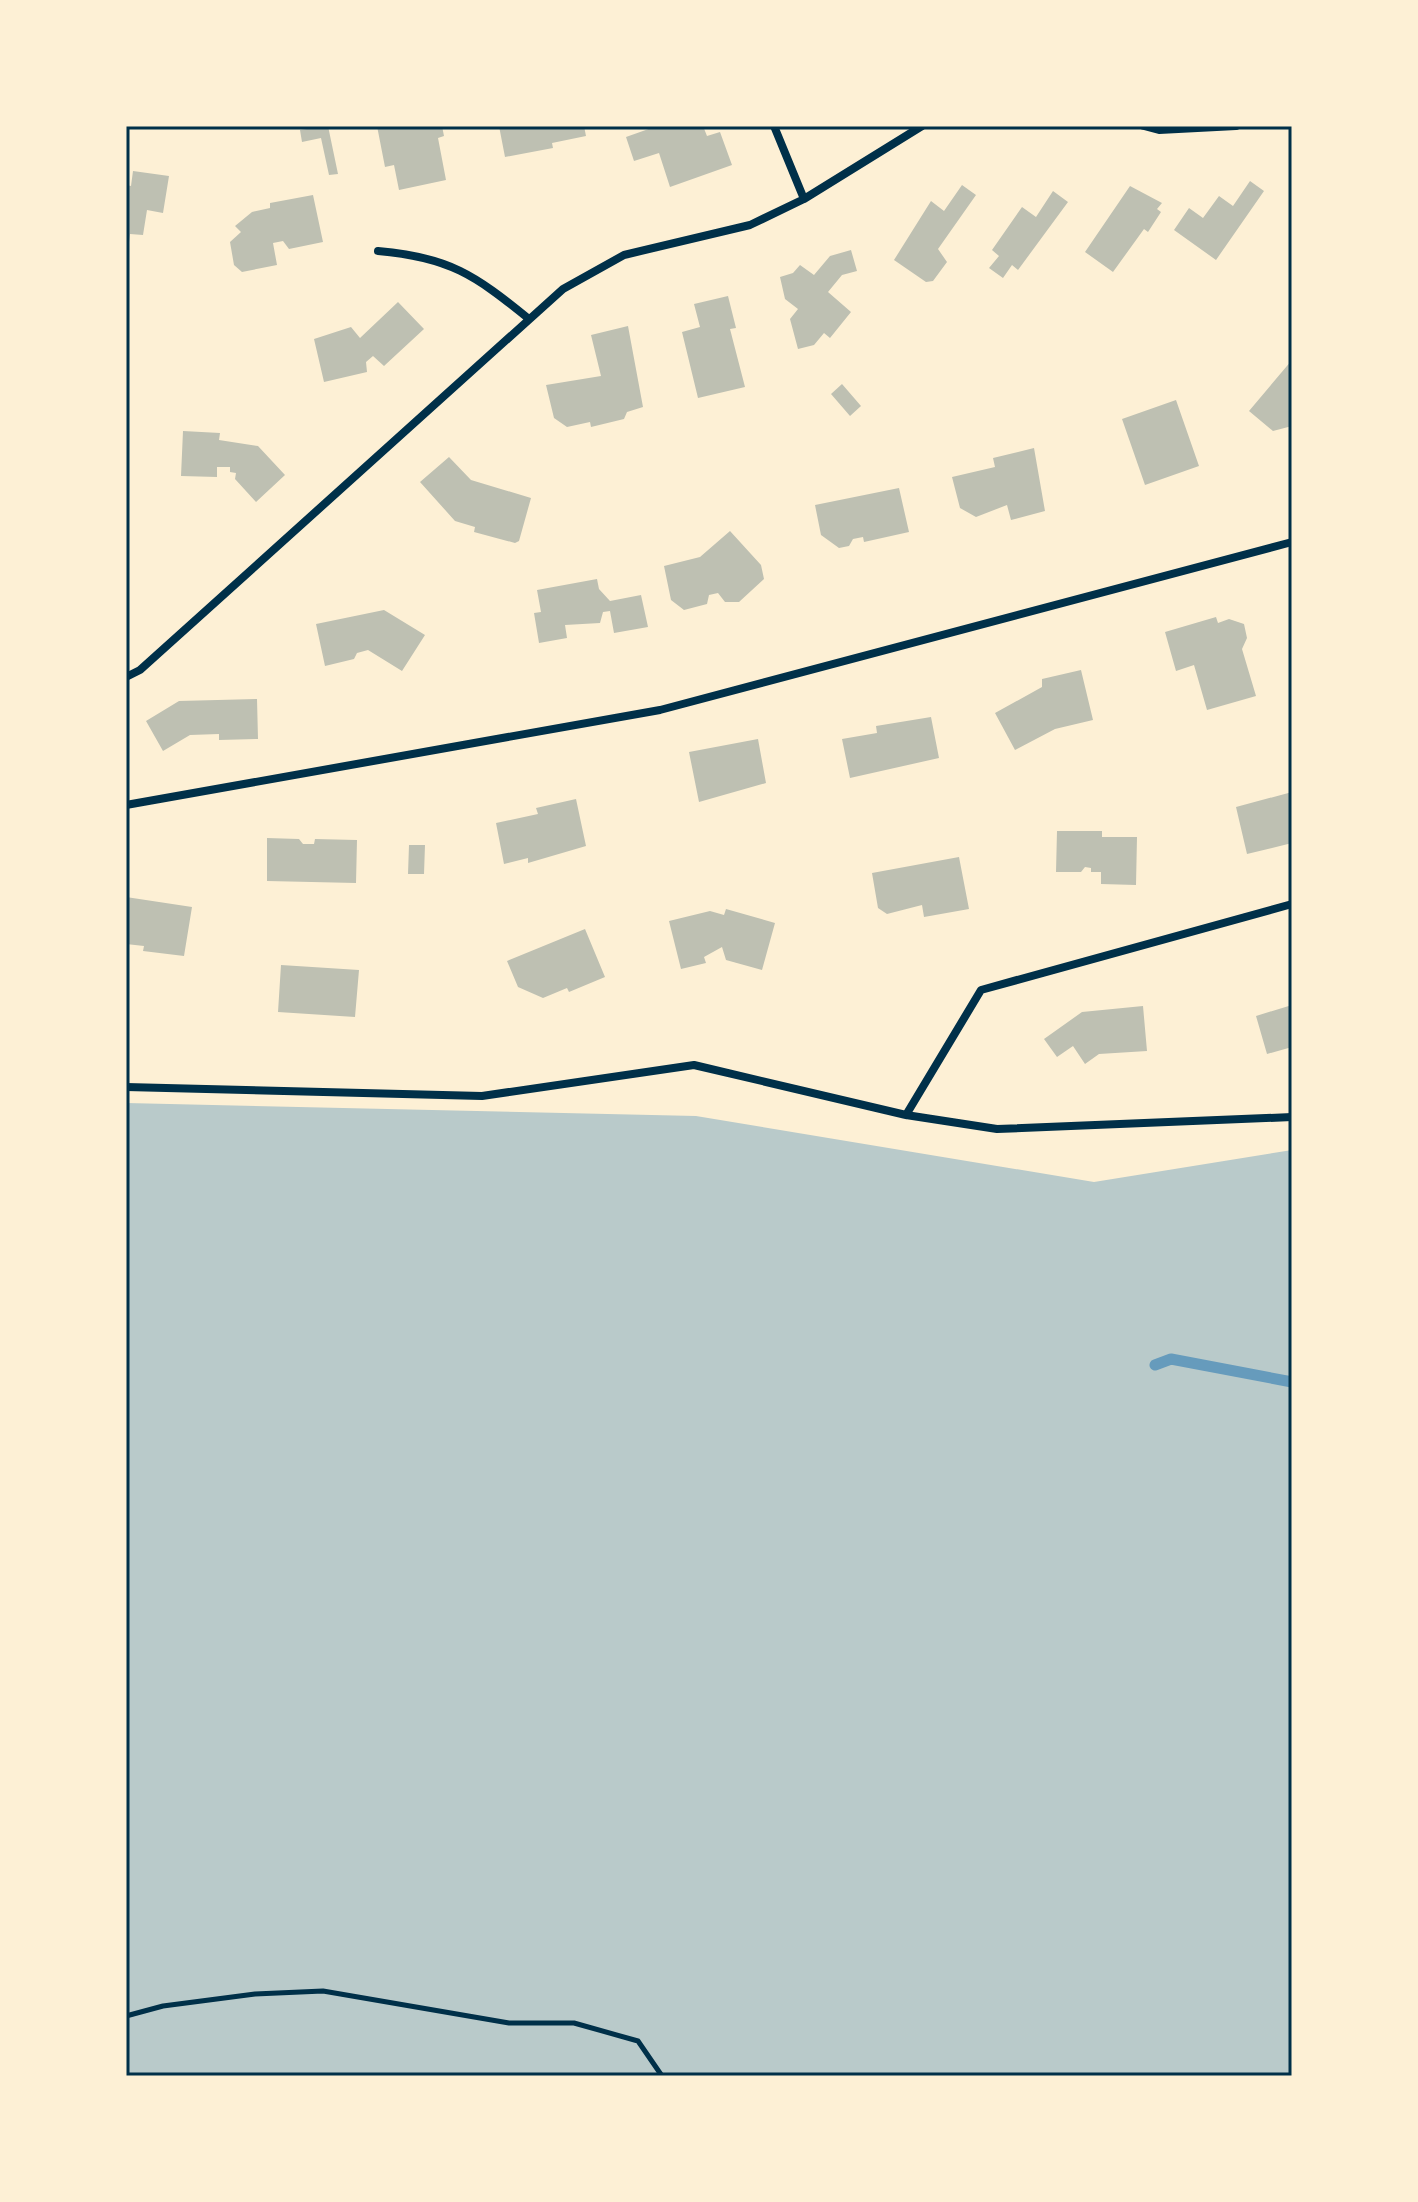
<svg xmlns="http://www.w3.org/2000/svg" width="1418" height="2202" font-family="'Alegreya Sans',sans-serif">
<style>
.green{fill:#b9caca}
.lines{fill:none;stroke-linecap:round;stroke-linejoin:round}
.stream{stroke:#669bbc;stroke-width:11}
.building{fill:#bec0b2}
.path{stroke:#003049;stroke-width:5}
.minor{stroke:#003049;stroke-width:8}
.neatline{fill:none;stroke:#003049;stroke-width:3}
</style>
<rect width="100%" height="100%" fill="#fdf0d5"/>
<!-- green -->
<path class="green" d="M126 1103 696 1116 1094 1182 1292 1150V2076H126Z"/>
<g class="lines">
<!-- stream -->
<path class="stream" d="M1155 1365 1171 1359 1292 1382"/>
</g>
<!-- building -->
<path class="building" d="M328 126 338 174 329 175 321 138 302 142 300 130Z
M377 126H442L444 136 438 138 446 180 399 190 394 165 385 167Z
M499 126H584L586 136 552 143 553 148 505 157Z
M657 126H703L707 136 720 132 732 165 670 187 659 153 634 161 626 137Z
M133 171 169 176 163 213 147 210 143 235 130 234 128 250 126 185 131 186Z
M1250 181 1264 191 1216 260 1174 230 1189 208 1203 218 1219 196 1233 206Z
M962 185 976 195 938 249 947 262 933 281 926 282 894 260 931 201 944 211Z
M1130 186 1162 203 1157 209 1161 212 1148 232 1144 229 1113 272 1085 252Z
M1053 191 1068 202 1018 270 1012 265 1003 278 989 268 999 256 992 250 1022 207 1036 217Z
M313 195 323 242 289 249 283 241 273 243 277 265 242 272 234 265 230 242 241 232 235 226 252 212 270 208V203Z
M851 250 857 271 842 275 828 292 851 312 830 338 824 333 814 345 798 349 790 319 798 309 785 299 780 277 793 273 800 265 814 275 830 256Z
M728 296 736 328 730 329 745 387 698 398 682 332 700 327 694 304Z
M398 302 424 329 384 366 373 356 366 362 367 372 324 382 314 339 351 327 360 338Z
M628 326 643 407 627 412 624 419 591 427 590 422 567 427 554 418 546 385 601 376 591 335Z
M1292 360V426L1273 431 1249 411Z
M842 384 861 406 850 416 831 394Z
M1176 400 1199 466 1145 485 1122 419Z
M183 431 220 433 219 440 258 446 285 475 256 502 235 479 236 473 230 472V467H217V477L181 476Z
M1034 448 1045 511 1011 520 1007 505 976 517 960 508 952 477 995 467 993 458Z
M449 457 471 480 531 498 519 541 515 543 474 532 475 527 455 521 420 482Z
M899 488 909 532 864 542 863 537 853 539 849 546 839 548 821 535 815 505Z
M730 531 761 565 764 579 739 602H725L718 593 709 595 707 604 684 610 671 600 664 566 700 557Z
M597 579 599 589 610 601 641 595 648 627 614 633 610 611 603 612 600 623 565 625 567 638 539 643 534 613 541 612 537 590Z
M384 610 425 635 402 671 368 650 357 653 354 659 325 666 316 624Z
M1216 617 1218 623 1229 619 1244 624 1247 638 1242 649 1256 696 1207 710 1194 665 1176 671 1165 632Z
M1081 670 1093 720 1055 729 1015 750 995 713 1042 687V679Z
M257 699 258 739 219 740V734L190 735 163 751 146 721 179 701Z
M931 717 939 758 850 778 842 739 877 733 876 726Z
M758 739 766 783 699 802 689 752Z
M1292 792V843L1247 854 1236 807Z
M576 799 586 846 528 863V858L504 864 496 823 538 814 536 808Z
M1057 831H1102V837H1137L1136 885 1101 884V872H1091V868L1085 867 1081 872H1056Z
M267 838 299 839 303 844H314L315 839 357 840 356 883 267 881Z
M409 845H425L424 874H408Z
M959 857 969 909 924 917 922 905 887 914 878 908 872 873Z
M126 897 192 907 184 956 143 951 144 946 126 944Z
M726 909 775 923 762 970 726 960 722 947 704 957 706 963 681 969 669 921 710 911 724 915Z
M585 929 605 977 569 992 567 988 543 998 518 987 507 961Z
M281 965 359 970 355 1017 278 1012Z
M1292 1005V1047L1267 1054 1256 1016Z
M1143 1006 1147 1051 1099 1054 1085 1064 1073 1046 1057 1057 1044 1039 1082 1012Z"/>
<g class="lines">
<!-- path -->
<path class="path" d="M126 2016 163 2006 255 1994 323 1991 509 2023H574L638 2041 662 2076"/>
<!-- minor -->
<path class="minor" d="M774 126 804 199 922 126
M1144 126 1159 130 1236 126
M378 251C449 257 475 275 529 319
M126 677 140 670 563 289 624 255 750 225 804 199
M126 805 660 710 1292 542
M126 1087 482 1096 694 1065 906 1115 997 1129 1292 1117
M906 1115 981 990 1292 904"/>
</g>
<!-- border -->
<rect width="1418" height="2202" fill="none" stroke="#fdf0d5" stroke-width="256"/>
<rect x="128" y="128" width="1162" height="1946" class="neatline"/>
</svg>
